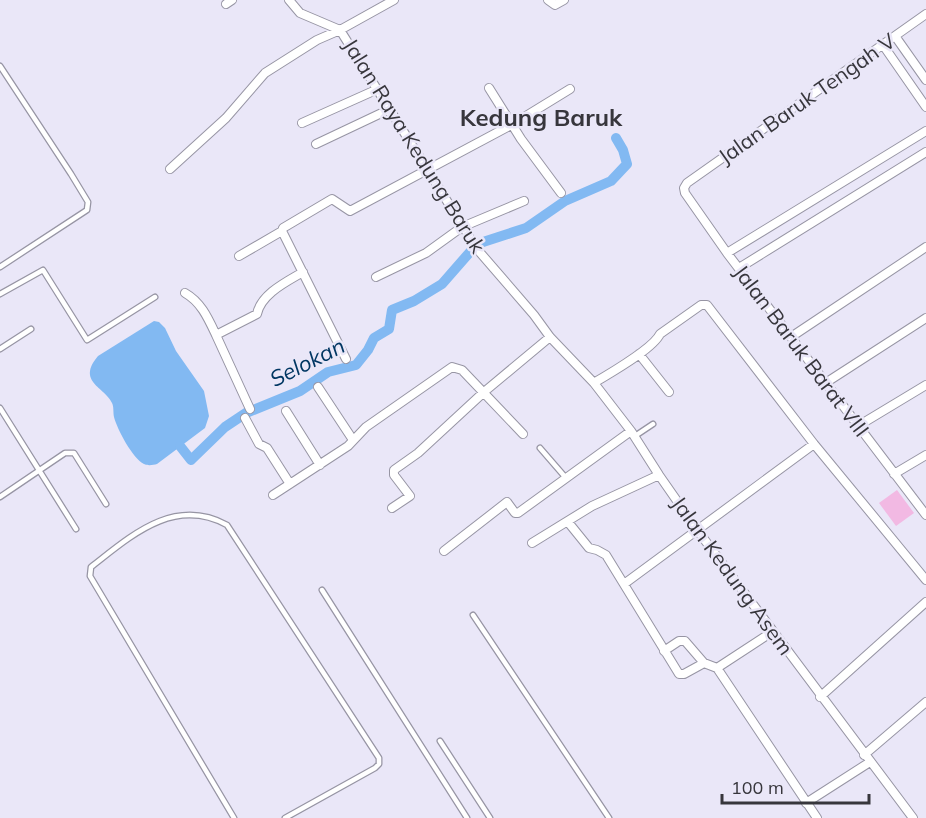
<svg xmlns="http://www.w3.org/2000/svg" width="926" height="818" font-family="Mulish,sans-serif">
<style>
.green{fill:#f2b9e3}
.water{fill:#82b9f2}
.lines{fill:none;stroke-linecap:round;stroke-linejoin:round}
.canal{stroke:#82b9f2;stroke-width:10}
.lane-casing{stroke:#9795a4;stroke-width:7}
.street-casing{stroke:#9795a4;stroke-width:10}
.lane{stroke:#fff;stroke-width:4.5}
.street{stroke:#fff;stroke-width:8}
.labels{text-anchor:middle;stroke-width:5;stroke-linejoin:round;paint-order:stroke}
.street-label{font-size:21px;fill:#37363c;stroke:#eae7f8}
.water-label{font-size:22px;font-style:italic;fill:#003662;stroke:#eae7f8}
.quarter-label{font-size:24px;font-weight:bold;fill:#37363c;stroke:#eae7f8}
</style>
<rect width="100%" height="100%" fill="#eae7f8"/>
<!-- green -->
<path class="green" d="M897 490 914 513 896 526 879 503Z"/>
<!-- water -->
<path class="water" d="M154 321 159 322 165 328 176 351 204 391 209 416 205 428 157 464C153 465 148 466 144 464 133 459 117 429 114 417 113 412 114 407 112 403 105 387 76 382 98 356Z"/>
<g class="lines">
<!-- canal -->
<path class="canal" d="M180 446 191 460 225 427 246 413 300 391 328 372 356 365 368 350 374 338 389 329 392 310 414 301 442 284 470 252 480 243 526 228 565 201 611 181 627 164 623 150 616 138"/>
<!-- lane casing -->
<g class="lane-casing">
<path id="lane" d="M0 66 71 174 88 202 87 210 84 212 0 267
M0 294 43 270 87 340 155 297
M0 349 31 329
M0 408 76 529
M635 436 653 424
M540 448 566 478
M0 497 65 453H74L106 504
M322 590 467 818
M473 615 609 818
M440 741 490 818
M234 818 90 576 91 567C131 536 174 496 227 525L379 758V764L375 768 285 818"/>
</g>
<!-- street casing -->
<g class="street-casing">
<path id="street" d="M289 0 300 13 340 30 477 249 534 315 550 337 594 383 631 431 659 475 698 531 913 818
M548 0 555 5 564 0
M226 4 232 0
M926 14 687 183 684 188 685 193 727 253 926 515
M895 36 926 80
M883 45 926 107
M489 88 521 139 561 193
M302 123 378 89
M316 144 390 109
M170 169 226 118 265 73 317 40 340 30 394 0
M727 253 926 131
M239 256 282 231
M739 268 926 152
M376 277 426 253 462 227 524 201
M185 293C201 302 208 318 216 335
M791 337 926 247
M639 354 669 392
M346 359 282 231 283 228 332 199 350 211 513 124 570 89
M827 382 926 318
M594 383C610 373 653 349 660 334L701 305H707L814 444 926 580
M318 387 353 440
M250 409 216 335 257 314C261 294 286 282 303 272
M286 411 320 465
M245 418 259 444 267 448 290 484
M858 426 926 385
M894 474 926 455
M273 495 348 446 366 427 452 367 462 370 523 434
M392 508 410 496 394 475V470L418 453 484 392 550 337
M568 522 589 548 597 550 606 555 679 674H684L704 663 717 668
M532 543 592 506 659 475
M444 551 507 502 515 513H518L631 431
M624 584 814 444
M664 651 679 641H685L704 663
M717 668 817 818
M717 668 772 632
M820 697 926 602
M864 755 926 702
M806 803 870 762"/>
</g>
<!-- lane -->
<use href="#lane" class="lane"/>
<!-- street -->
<use href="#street" class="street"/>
</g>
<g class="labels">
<!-- street labels -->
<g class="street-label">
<text transform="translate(807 99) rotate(-35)" y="7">Jalan Baruk Tengah V</text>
<text transform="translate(414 146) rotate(58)" y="7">Jalan Raya Kedung Baruk</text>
<text transform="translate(801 351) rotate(53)" y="7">Jalan Baruk Barat VIII</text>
<text transform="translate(732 576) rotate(54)" y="7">Jalan Kedung Asem</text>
</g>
<!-- water labels -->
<g class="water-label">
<text transform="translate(307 362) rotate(-27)" y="8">Selokan</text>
</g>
<!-- quarter labels -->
<g class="quarter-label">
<text x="541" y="126">Kedung Baruk</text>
</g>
</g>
<!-- scale -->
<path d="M722 794v9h147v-9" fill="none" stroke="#37363c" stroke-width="3"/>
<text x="731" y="794" font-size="18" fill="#37363c" stroke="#eae7f8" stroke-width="4.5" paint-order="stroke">100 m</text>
</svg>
